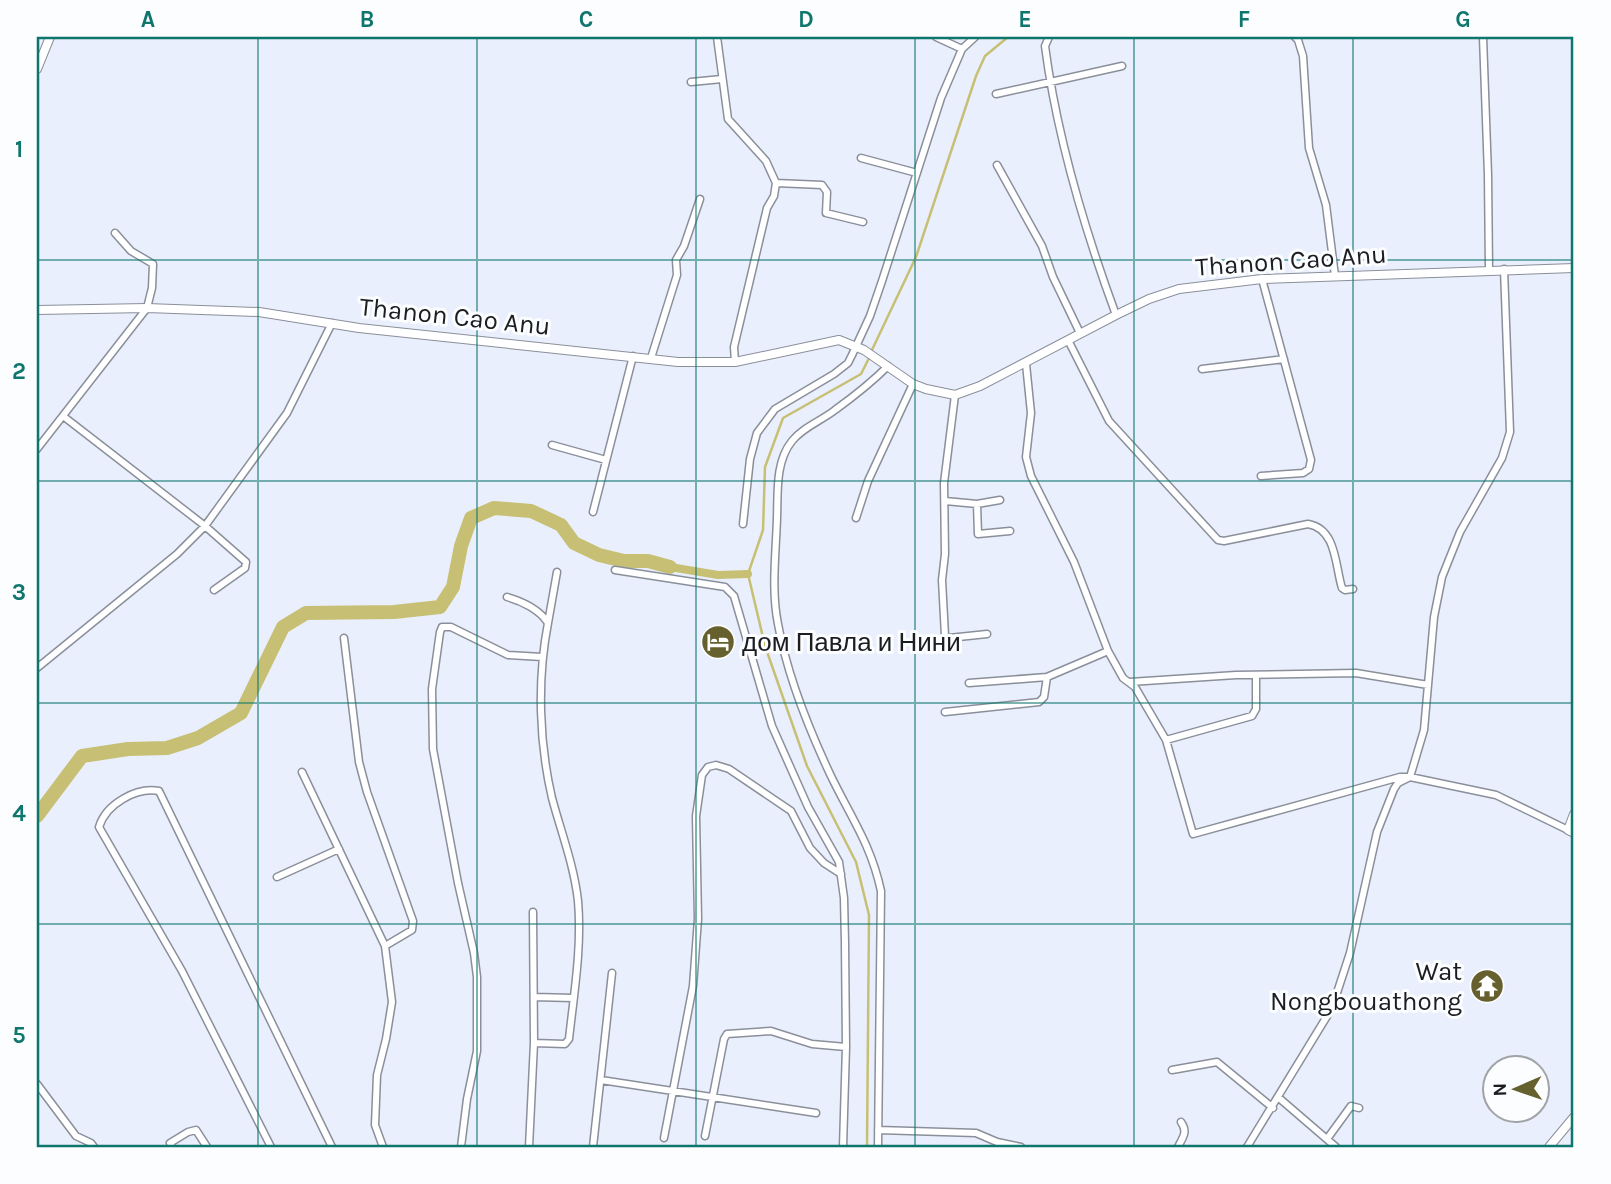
<svg xmlns="http://www.w3.org/2000/svg" width="1611" height="1184" font-family="Karla,sans-serif">
<style>
.lines{fill:none;stroke-linecap:round;stroke-linejoin:round}
.stream{stroke:#c7c074;stroke-width:2.5}
.canal{stroke:#c7c074;stroke-width:8}
.river{stroke:#c7c074;stroke-width:14}
.minor-casing{stroke:#8a8f9a;stroke-width:9}
.tertiary-casing{stroke:#8a8f9a;stroke-width:10}
.minor{stroke:#fff;stroke-width:6}
.tertiary{stroke:#fff;stroke-width:8}
.grid{fill:none;stroke:#0f766e;stroke-width:2;stroke-opacity:0.55}
.labels{text-anchor:middle;stroke-width:6;stroke-linejoin:round;paint-order:stroke}
.street-label{font-size:26px;fill:#1b1d21;stroke:#fbfdff}
.poi-label{font-size:26px;fill:#1b1d21;stroke:#fbfdff;text-anchor:start}
.neatline{fill:none;stroke:#0f766e;stroke-width:2.5}
.grid-label{font-size:23px;text-anchor:middle;font-weight:bold;fill:#0f766e}
</style>
<rect width="100%" height="100%" fill="#e9effc"/>
<g class="lines">
<!-- stream -->
<path class="stream" d="M871 352 916 257 976 76 985 56 1008 37
M867 1147 869 915 856 862 807 766 765 646 748 574 763 530 765 467 783 418 861 374 869 358"/>
<!-- canal -->
<path class="canal" d="M670 567 718 575 748 574"/>
<!-- river -->
<path class="river" d="M37 816 82 756 128 749 167 748 198 738 241 713 283 627 306 613 394 612 440 607 453 587 461 546 471 518 494 508 531 511 561 525 574 543 599 555 624 561H648L670 567"/>
<!-- minor casing -->
<g class="minor-casing">
<path id="minor" d="M717 37 728 119 766 161 776 183 774 196 767 208 734 347 735 362
M936 37 962 49
M1049 37 1045 46C1057 138 1084 228 1116 315
M1295 37 1298 40 1303 56 1309 148 1326 205 1335 276
M1483 37 1488 175 1489 270
M691 82 722 79
M996 94 1122 66
M861 158 917 173
M997 165 1042 246 1053 277 1080 333
M776 183 822 185 827 192 826 213 863 222
M1068 340 1109 421 1218 540 1224 541 1308 524C1337 529 1335 566 1342 588L1345 590 1353 589
M651 358 677 275 676 260 684 246 700 199
M1026 364 1031 413 1026 457 1031 476 1074 562 1108 651 1123 678 1135 687 1166 740 1193 834 1400 777H1410L1496 795 1568 830
M1202 369 1284 359
M955 395 944 483 945 554 942 580 945 636 949 638 987 634
M63 416 205 526 246 562 245 568 214 590
M552 445 606 460
M37 449 147 308 152 288 153 264 131 251 115 233
M1261 476 1303 473 1309 469 1311 460 1262 279
M945 501 977 504 1000 500
M977 504 978 534 1010 531
M593 512 633 356
M856 518 868 481 913 384
M743 524 750 459 757 433 775 409 834 374 848 363 852 355 870 316 882 281 941 98 962 49 975 37
M615 570 725 587 734 596 772 726 808 807 839 862 844 898 845 943 846 1047 843 1147
M507 597C522 601 540 610 548 623 537 680 539 742 552 798 561 832 574 865 578 901 582 947 574 993 569 1039L565 1044 534 1043
M548 623 557 572
M344 638 359 762 367 792 413 921 412 930 385 946
M37 668 177 554 205 526 287 413 332 323
M1130 682 1236 675 1356 673 1428 685
M969 683 1047 677 1108 651
M945 712 1039 702 1044 697 1047 677
M1166 740 1252 716 1256 709V675
M302 772 385 946 392 1002 386 1039 377 1075 375 1125 383 1147
M277 877 339 849
M534 997 573 998
M1172 1070 1217 1062 1273 1108
M601 1080 816 1113
M37 1084 76 1136 91 1143 94 1147
M1279 1098 1336 1147
M878 1130 976 1133 997 1142 1021 1147
M705 1136 724 1039 727 1034 771 1031 812 1044 846 1047
M664 1138 693 986 698 919 696 816 702 775 708 767 716 765 729 769 791 811 810 848 824 863 841 874
M1327 1139 1351 1106 1359 1108
M172 1147 170 1143 188 1132 196 1130 207 1147
M271 1147 182 971 99 827C106 804 136 787 159 791L332 1147
M461 1147 467 1099 477 1051V977L474 953 458 883 433 749 432 689 440 632 442 627H451L508 655 542 657
M529 1147 534 1043 533 912
M593 1147 612 973
M878 1147 881 891C871 844 850 816 830 774 808 727 787 675 778 624 771 590 776 552 777 518 778 493 775 462 792 441 803 427 821 421 835 410 853 397 872 382 888 366
M1178 1147C1183 1137 1188 1132 1181 1122
M1247 1147 1332 1008 1350 953 1377 832 1394 789 1398 783 1410 777 1424 730 1434 617 1442 577 1460 532 1502 458 1510 432 1504 269"/>
</g>
<!-- tertiary casing -->
<g class="tertiary-casing">
<path id="tertiary" d="M37 69 50 37
M37 310 147 308 259 312 359 328 678 362H735L839 340 864 350 913 384 926 389 955 395 980 386 1116 315 1149 299 1179 289 1262 279 1574 268
M1574 814 1568 830 1574 833
M1549 1147 1574 1117"/>
</g>
<!-- minor -->
<use href="#minor" class="minor"/>
<!-- tertiary -->
<use href="#tertiary" class="tertiary"/>
</g>
<!-- grid -->
<path class="grid" d="M258 37V1147M477 37V1147M696 37V1147M915 37V1147M1134 37V1147M1353 37V1147M37 260H1574M37 481H1574M37 703H1574M37 924H1574"/>
<!-- icons -->
<defs>
<g id="hotel-disc" transform="scale(1.75)"><circle r="9.5" fill="#65602d" stroke="#fbfdff"/><path d="M-6-4.5h1.5V1H6V5H4.5V3h-9V5H-6ZM-4 0a1.8 1.8 0 1 1 3.6 0ZM.5 0V-2.5h3Q6-2.5 6 0Z" fill="#fff"/></g>
<g id="temple-disc" transform="scale(1.75)"><circle r="9.5" fill="#65602d" stroke="#fbfdff"/><path d="M0-6L5-2H3V0L6.5 2.5H4V6H1.5V3h-3V6H-4V2.5H-6.5L-3 0V-2H-5Z" fill="#fff"/></g>
</defs>
<g fill-rule="evenodd">
<use href="#hotel-disc" x="718" y="642"/>
<use href="#temple-disc" x="1487" y="986"/>
</g>
<g class="labels">
<!-- street labels -->
<g class="street-label">
<text transform="translate(1291 260) rotate(-4)" y="9">Thanon Cao Anu</text>
<text transform="translate(455 316) rotate(6)" y="9">Thanon Cao Anu</text>
</g>
<!-- poi labels -->
<g class="poi-label">
<text x="742" y="651">дом Павла и Нини</text>
<text x="1462" y="980" text-anchor="end">Wat<tspan x="1462" dy="30">Nongbouathong</tspan></text>
</g>
</g>
<!-- border -->
<rect width="1611" height="1184" fill="none" stroke="#fbfdff" stroke-width="77"/>
<!-- north arrow -->
<g transform="translate(1516 1089) rotate(268)"><circle r="33" fill="#fbfdff" stroke="#a1a3a6" stroke-width="2"/>
<path d="M0-5L12 26L0 18L-12 26Z" fill="#65602d"/>
<text y="-10" font-size="19" font-weight="bold" text-anchor="middle" fill="#1b1d21">N</text>
</g>
<rect x="38" y="38" width="1534" height="1108" class="neatline"/>
<g class="grid-label">
<text x="148" y="27">A</text>
<text x="367" y="27">B</text>
<text x="586" y="27">C</text>
<text x="806" y="27">D</text>
<text x="1025" y="27">E</text>
<text x="1244" y="27">F</text>
<text x="1463" y="27">G</text>
<text x="19" y="157">1</text>
<text x="19" y="379">2</text>
<text x="19" y="600">3</text>
<text x="19" y="821">4</text>
<text x="19" y="1043">5</text>
</g>
</svg>
